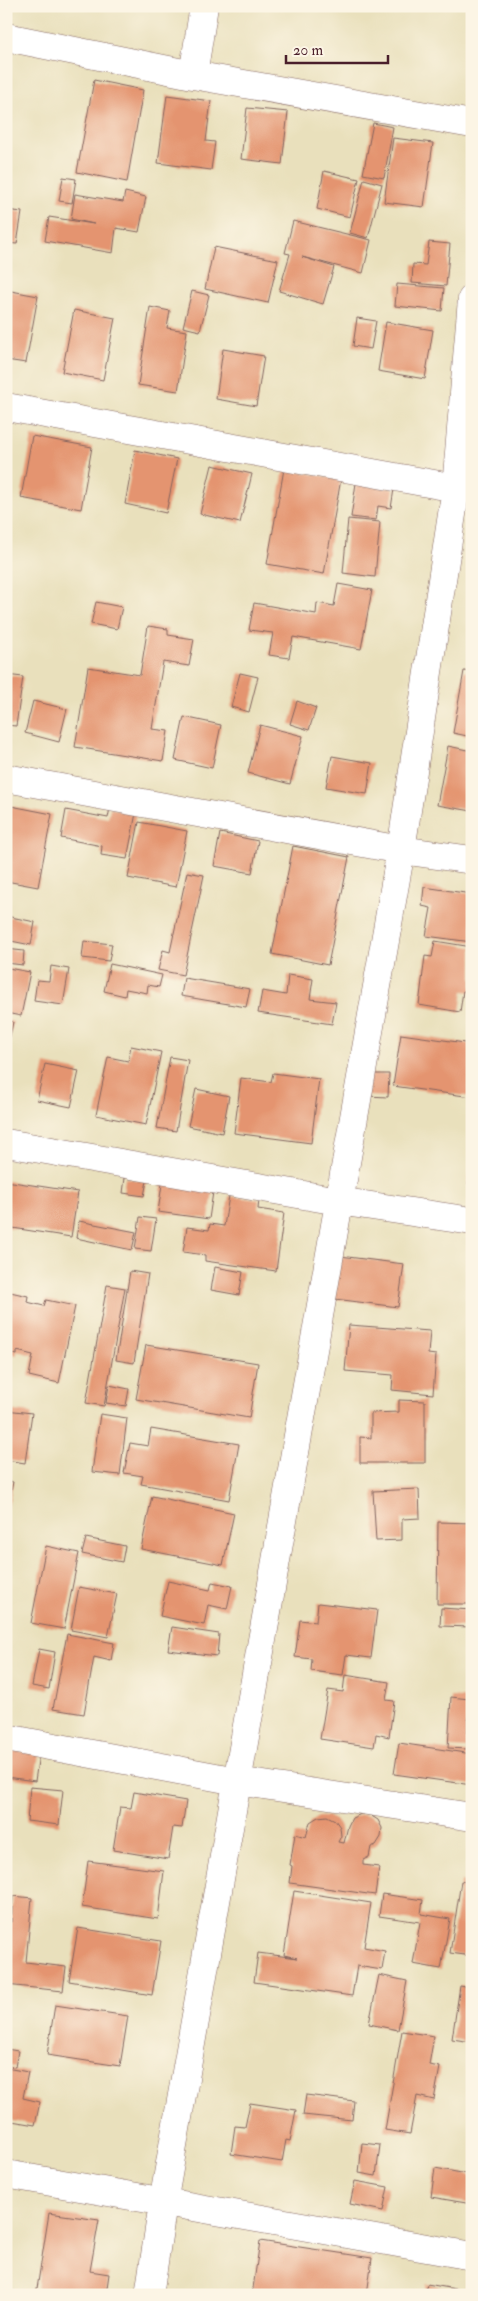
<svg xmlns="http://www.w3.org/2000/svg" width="478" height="2301" font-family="'IM FELL Double Pica',serif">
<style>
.building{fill:#e49470}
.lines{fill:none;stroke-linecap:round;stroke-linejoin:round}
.minor-casing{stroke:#82635e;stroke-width:29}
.minor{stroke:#fff;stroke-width:28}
</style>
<rect width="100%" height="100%" fill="#fcf5e5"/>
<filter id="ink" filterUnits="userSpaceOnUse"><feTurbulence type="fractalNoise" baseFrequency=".02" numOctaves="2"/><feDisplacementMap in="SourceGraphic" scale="10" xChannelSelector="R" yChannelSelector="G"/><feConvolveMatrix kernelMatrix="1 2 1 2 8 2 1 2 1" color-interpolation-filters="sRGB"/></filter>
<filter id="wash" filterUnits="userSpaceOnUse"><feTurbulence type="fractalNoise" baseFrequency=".0096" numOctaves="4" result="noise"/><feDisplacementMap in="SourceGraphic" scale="20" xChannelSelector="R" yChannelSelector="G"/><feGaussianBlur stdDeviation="1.12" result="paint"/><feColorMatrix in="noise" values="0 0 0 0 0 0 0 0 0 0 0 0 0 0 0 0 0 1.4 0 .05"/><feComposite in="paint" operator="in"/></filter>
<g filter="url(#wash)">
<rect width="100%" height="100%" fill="#e9e0bc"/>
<g id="blocks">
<!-- building -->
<path class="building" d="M94 80 143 90 127 182 77 172Z
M167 95 211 101 206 141 215 142 211 170 158 163Z
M247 108 288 112 282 164 241 159Z
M373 123 393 127 384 178 363 174Z
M393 138 433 143 424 207 384 202Z
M324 171 359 179 350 217 317 209Z
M63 177 76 179 72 203 59 201Z
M364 179 382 184 368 238 350 233Z
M125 192 146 197 139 232 116 228 113 253 45 241 49 217 94 224 71 219 75 194 123 202Z
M6 210 22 212 17 244 6 243Z
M293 221 371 240 363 273 302 257 334 267 323 304 279 291 290 254 285 253Z
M429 242 450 244 446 286 412 283 413 264 426 265Z
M214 247 278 260 268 303 205 289Z
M397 284 444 288 442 311 395 306Z
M6 290 38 296 26 363 6 360Z
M192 291 209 295 200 331 183 327Z
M150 307 170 311 167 328 187 331 178 391 138 385Z
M74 310 115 318 103 380 62 372Z
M357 318 376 321 371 349 353 346Z
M386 322 433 330 425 379 378 371Z
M223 349 264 356 256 406 216 399Z
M32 436 92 447 81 509 21 498Z
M135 450 177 459 166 513 125 504Z
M212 465 252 474 240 523 200 514Z
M284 469 341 479 324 574 267 564Z
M356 483 394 489 391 508 378 506 376 520 351 517Z
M348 519 380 522 375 577 343 573Z
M338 584 372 590 361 649 293 637 289 658 269 655 273 633 249 630 254 603 316 614 317 603 334 606Z
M96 602 122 607 117 629 91 624Z
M148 626 168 629V635L194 639 189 666 163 662 152 729 168 731 163 761 75 747 88 667 140 675Z
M464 671 472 672V737L453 733Z
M240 673 258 677 249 712 231 707Z
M6 675 23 677 16 726 6 725Z
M33 701 67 709 59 742 25 733Z
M297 701 316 708 309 730 290 724Z
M184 717 221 725 212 768 175 760Z
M260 725 303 736 290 784 248 773Z
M448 746 472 751V811L437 805Z
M332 756 372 763 367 794 326 787Z
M6 805 52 814 38 887 6 881Z
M110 808 136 813 127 859 101 855 102 846 61 838 66 810 108 818Z
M139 822 187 831 176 887 128 878Z
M220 833 258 841 252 873 214 866Z
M293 846 349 857 328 965 272 954Z
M187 872 204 875 183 975 158 970 163 950 170 952Z
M424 887 472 894V942L426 936 431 908 422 906Z
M6 916 35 922 31 945 6 940Z
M84 941 112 944 109 961 82 958Z
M435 941 472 947V992L463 991 460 1012 419 1005 425 956 432 957Z
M6 949 24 951 23 965 6 963Z
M110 964 162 975 159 987 148 985 147 993 126 989 125 996 104 991Z
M51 966 69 969 63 1005 34 1001 37 980 49 981Z
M8 968 30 972 21 1016 6 1013Z
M288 975 313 979 310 999 336 1002 332 1024 258 1013 262 991 286 995Z
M184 978 250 989 246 1007 181 996Z
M6 1020 13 1022 7 1050H6Z
M401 1034 472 1044V1097L393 1086Z
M131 1046 161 1052 146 1125 96 1115 108 1057 128 1061Z
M170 1057 188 1060 176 1131 157 1128Z
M45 1064 79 1071 71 1107 37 1100Z
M273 1073 319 1079 311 1143 234 1133 241 1078 271 1082Z
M368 1074H389L388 1097 367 1096Z
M196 1089 229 1096 222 1133 188 1126Z
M471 1164H472V1185L468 1184Z
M125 1178 147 1181 144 1196 123 1193Z
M6 1181 78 1192 71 1237 6 1227Z
M162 1184 213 1192 209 1219 158 1212Z
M229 1196 259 1200 258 1209 284 1213 276 1271 205 1261V1255L183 1252 187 1227 209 1230 210 1224 224 1226Z
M140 1217 156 1219 151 1251 135 1249Z
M79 1221 136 1232 132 1250 76 1238Z
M340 1256 404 1264 398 1307 335 1299Z
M215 1267 243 1272 239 1295 211 1290Z
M130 1271 148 1274 134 1363 116 1360Z
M107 1285 125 1288 104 1406 86 1403Z
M6 1291 28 1296 27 1302 44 1306 46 1300 75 1306 59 1383 29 1376 33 1355 17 1351V1355L6 1353Z
M349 1325 430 1331 428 1354 436 1355 433 1394 392 1390 393 1375 345 1371Z
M146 1345 258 1363 249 1418 136 1399Z
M109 1385 129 1389 126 1406 106 1403Z
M399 1400 425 1401V1463H360V1437L371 1438V1413L399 1412Z
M6 1410 32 1413 25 1463 6 1460Z
M100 1414 127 1418 120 1475 92 1472Z
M151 1429 239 1444 229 1500 141 1484 143 1476 124 1473 130 1443 148 1446Z
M6 1481 13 1482 7 1510H6Z
M419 1489 420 1518 402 1519V1540L376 1541 373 1491Z
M152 1496 234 1513 223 1565 141 1549Z
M438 1522 472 1523V1604H437Z
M86 1538 125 1546 122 1562 82 1554Z
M46 1546 79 1553 64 1629 31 1623Z
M168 1581 210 1590 212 1582 232 1586 227 1609 208 1605 204 1625 160 1616Z
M79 1587 117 1594 108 1637 71 1630Z
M318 1603 377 1610 371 1658 346 1655 343 1675 311 1671 312 1659 295 1657 300 1620 316 1622Z
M441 1608 472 1610 471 1627 440 1626Z
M172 1627 219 1634 217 1656 168 1650Z
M67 1634 114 1643 111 1661 94 1657 84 1714 53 1709Z
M39 1649 55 1652 49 1689 32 1686Z
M345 1675 389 1682 386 1700 394 1701 389 1737 376 1734 374 1747 320 1739 328 1690 343 1692Z
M451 1697 469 1699 467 1749 448 1748Z
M399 1743 472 1754V1785L394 1774Z
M6 1749 39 1754 35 1781 6 1777Z
M30 1787 63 1790 59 1825 27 1821Z
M134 1792 186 1801 182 1828 173 1827 168 1859 113 1850 120 1807 131 1808Z
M361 1814 370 1815 378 1820 382 1828 381 1837 376 1845 371 1847 369 1857 363 1860V1865L379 1867 375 1895 290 1883 292 1866 290 1865 295 1834 306 1837 310 1822 318 1817 327 1816 335 1820 340 1827 341 1836 338 1842 344 1843 348 1826 352 1818Z
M88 1861 164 1871 158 1919 82 1907Z
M461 1881 472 1883V1956L450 1953Z
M294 1891 371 1903 364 1947 385 1951 382 1970 357 1966 352 1996 254 1982 258 1953 297 1958 284 1955Z
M382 1894 423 1900 421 1914 450 1919 441 1969 413 1964 420 1922 379 1916Z
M13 1896 32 1898 26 1962 66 1967 63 1991 6 1985V1922H11Z
M78 1928 161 1941 152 1995 69 1981Z
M379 1975 407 1981 398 2030 369 2024Z
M460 1986 472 1988V2042L452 2039Z
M55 2005 128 2016 120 2066 47 2055Z
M402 2031 434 2036 429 2065 440 2067 434 2100 417 2096 410 2134 385 2130Z
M6 2049 18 2051 15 2067 6 2066Z
M6 2068 28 2072 23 2098 40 2102 35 2125 6 2120Z
M306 2095 354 2101 352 2120 303 2115Z
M250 2103 296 2110 290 2141 286 2140 282 2162 231 2154 235 2126 245 2127Z
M362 2143 380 2145 376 2176 359 2173Z
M435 2168 472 2175V2204L431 2197Z
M355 2181 388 2187 383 2211 350 2204Z
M49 2213 99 2220 90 2271 109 2274 106 2295H36Z
M260 2241 372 2258 367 2295H252Z
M427 2284 472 2292V2295H425Z"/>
</g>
</g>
<g filter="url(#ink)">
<use href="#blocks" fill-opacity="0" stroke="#82635e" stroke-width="1"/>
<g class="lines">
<!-- minor casing -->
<g class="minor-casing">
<path id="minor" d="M6 37 193 75 472 124
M193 75 204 6
M6 407 456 488
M6 778 401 850 472 860
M6 1143 338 1201 472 1221
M6 1738 237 1781 472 1817
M6 2174 472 2256
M149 2295 163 2203 401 850 456 488 472 299"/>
</g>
<!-- minor -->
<use href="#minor" class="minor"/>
</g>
</g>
<!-- margin -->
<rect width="478" height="2301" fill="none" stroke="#fcf5e5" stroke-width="25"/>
<!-- scale -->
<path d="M286 55v8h102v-8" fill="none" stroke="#4a1f2b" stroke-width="2.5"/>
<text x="293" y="55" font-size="15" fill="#4a1f2b" stroke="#fcf5e5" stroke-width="4" paint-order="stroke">20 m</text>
</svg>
